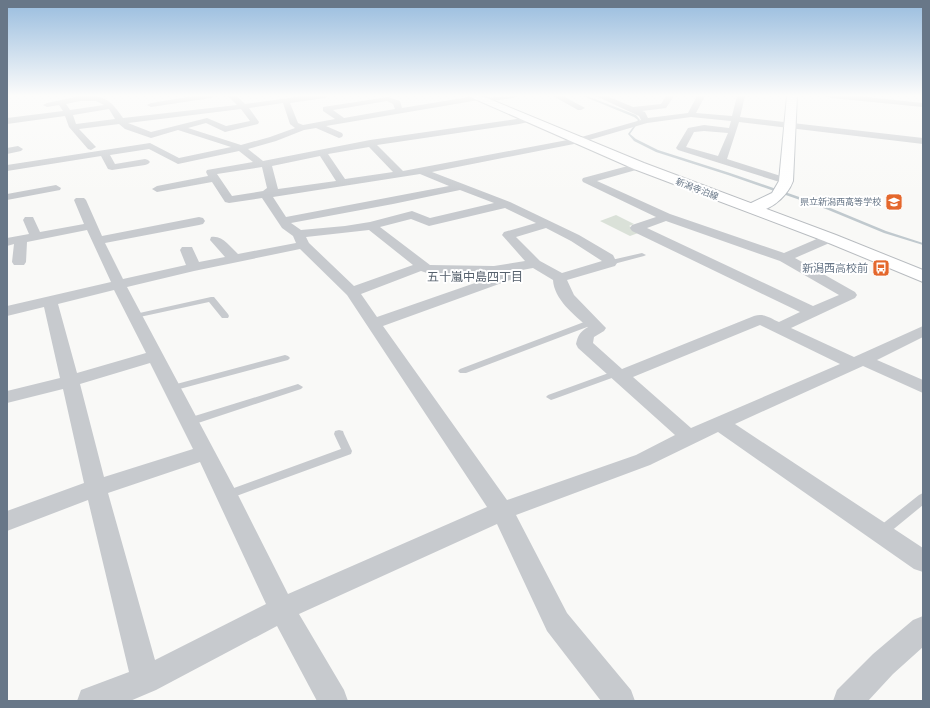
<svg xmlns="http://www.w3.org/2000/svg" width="930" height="708" font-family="Overpass,'Noto Sans JP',sans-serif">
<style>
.green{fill:#dae1d8}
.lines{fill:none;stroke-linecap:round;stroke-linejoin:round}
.stream{fill:#c0c9ce;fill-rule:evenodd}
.secondary-casing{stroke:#b9bec3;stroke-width:2}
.primary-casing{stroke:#b8bcc0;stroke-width:2}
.lane{fill:#c7cace;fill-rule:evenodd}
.street{fill:#c7cace;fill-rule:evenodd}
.secondary{fill:#fff;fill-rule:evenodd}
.primary{fill:#fff;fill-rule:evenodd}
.labels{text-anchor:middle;stroke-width:4;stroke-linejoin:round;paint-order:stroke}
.far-street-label{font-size:9px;fill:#687788;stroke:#fff}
.far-poi-label{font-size:9px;fill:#687788;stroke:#fff;text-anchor:end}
.poi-label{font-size:11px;fill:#687788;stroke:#fff;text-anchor:end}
.neighbourhood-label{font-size:12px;fill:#56616d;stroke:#fff}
</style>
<rect width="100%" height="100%" fill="#f9f9f7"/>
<!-- green -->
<path class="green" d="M616 215 634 224 629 226 641 232 630 236 600 221Z"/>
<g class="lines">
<!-- stream -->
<path class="stream" d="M583 96H587L636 115 640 120 630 134 636 139 658 150 730 173 828 207 886 231 923 243V245L884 233 826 209 728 175 656 152 634 141 628 134 638 120 634 117Z"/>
<!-- secondary casing -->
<g class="secondary-casing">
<path id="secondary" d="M787 96H797L793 181C787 198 765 216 747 211L745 208 747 205 772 193 779 181Z"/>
</g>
<!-- primary casing -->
<g class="primary-casing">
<path id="primary" d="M468 96H482L644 163 836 235 923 270V282L824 241 634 169Z"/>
</g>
<!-- lane -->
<path class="lane" d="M642 253 646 255 644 256 610 265 606 263 607 261Z
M211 297H214L228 314 229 316 228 318H222L209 302 135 318 131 316 135 314Z
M592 319 596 322 595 324 466 373H460L458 371 460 369Z
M285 355 288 356 290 358 288 360 172 391 167 388 169 386Z
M617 370 622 373 620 375 554 399 551 400 546 397 548 395Z
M298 384 303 387 301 389 189 426 185 425 184 422 185 419Z
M339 430 343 431 344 434 352 451 351 454 231 498 227 500 223 498 221 495 223 492 341 449 334 434 335 431Z
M923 493V505L884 537 880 538 876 537 874 533 876 529 919 495Z"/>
<!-- street -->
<path class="street" d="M80 96C104 95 110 99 123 118L237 105 228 96H237L245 104 304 96H329L325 98 290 103 298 123 303 125 335 119 323 111V107L388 97 400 101 402 108 475 96H481L482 98 517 96 513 98 483 102 479 100 326 126 342 133 343 135 342 137 339 138 316 128 304 130 276 141 248 149 263 161 370 140 530 117 534 119 533 121 519 124 377 145 403 171 578 138 641 120 639 116 596 96H607L633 107 661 104 666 96H674L666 108 642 111 645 112 648 118 688 113 697 96H705L696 113 732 116 737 96H745L740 117 923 138V144L739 122 727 159 790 179 791 181 786 184 678 150 676 148 688 128 704 125 729 128 731 121 691 117 647 123 579 143 432 172 510 202 579 235 613 255 617 263 615 266 567 280 574 295 606 328 604 331 594 337 593 343 622 369 754 316C764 313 770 318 779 322L800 312 632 231 630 228 632 225 656 217 583 182 582 180 583 178 639 163 643 164 644 166 643 168 597 181 670 214 784 253 826 235H834L836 238 834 241 795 258 855 292 857 295 855 298 791 328 854 357 923 326V337L877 360 923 380V393L863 366 735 424 923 548V572L914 569 718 432 650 465 516 515 567 613 631 690 635 701H601L547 631 497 524 299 614 344 690 348 701H317L277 626 156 690 130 701H77L81 690 129 672 88 500 7 531V511L84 483 63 389 7 403V391L60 378 44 307 7 316V306L111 282 87 230 27 242 26 262 24 265H14L12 262 14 244 7 246V238L29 234 23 220 25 217H33L40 232 84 224 74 200 76 198H84L86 200 102 236 199 217 203 218 205 221 203 224 199 225 105 243 123 279 186 265 180 250 182 247H192L199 262 225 257 210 240 211 237C223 235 230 247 238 254L296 243 293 236 282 228 262 198 229 203 225 202 212 182 157 192 152 189 157 186 208 176 206 172 207 170 253 162 239 151 178 164 149 149 110 155 115 164 145 159 148 160 150 162 148 164 145 165 112 170 108 169 101 156 7 171V165L150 143 179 158 231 147 178 130 151 138 125 129 119 124 79 129 96 147 91 150 88 149 69 127 65 116 7 124V118L63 111 59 105 47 107 43 105 47 103ZM80 101H96L104 105 70 110 66 104ZM387 101 393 104 395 109 344 118 333 110ZM283 103 290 124 295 128 270 137 241 145 188 128 206 123 225 132 258 124 259 122 249 108ZM109 109 115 119 76 124 73 115ZM241 109 250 121 226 126 207 118 151 132 128 123ZM704 131 728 133 718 156 686 147 694 132ZM369 147 393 172 345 179 328 154ZM320 156 336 181 278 189 272 166ZM262 167 267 188 263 191 232 196 217 174ZM420 174 449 186 286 217 273 197ZM460 190 494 203 430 218 412 211 370 222 345 226 301 230 291 223 393 204ZM505 208 536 223 504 232 502 235 525 261 494 266 430 265 380 227 411 219 429 226ZM666 221 780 261 839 295 813 306 647 228ZM546 228 571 241 602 261 562 273 540 261 516 237ZM369 230 413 265 354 286 309 243 306 237ZM300 249 347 295 487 507 288 594 238 495 127 287 194 271ZM533 268 553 280C554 299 574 315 588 327 580 332 578 335 576 344L578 348 675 435 636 455 507 500 383 326 513 279 515 276 511 272ZM421 271 427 273 498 275 377 317 361 294ZM114 290 146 353 77 373 58 304ZM760 325 840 364 691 428 633 377ZM150 363 193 449 104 477 80 384ZM200 462 266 604 155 660 108 493Z
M194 96H215L211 98 151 107 147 105 151 103Z
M553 96H563L585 108 581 110H578Z
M827 96H857L923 103V107L831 98Z
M18 146 23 149 21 151 7 154V148Z
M56 185 61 188 60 190 7 200V194Z
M923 616V647L893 674 868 701H833L837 690 873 654 913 620Z"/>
<!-- secondary -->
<use href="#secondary" class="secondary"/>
<!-- primary -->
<use href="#primary" class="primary"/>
</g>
<!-- sky -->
<linearGradient id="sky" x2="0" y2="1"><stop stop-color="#98bcde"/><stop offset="0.49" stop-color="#fcfcfb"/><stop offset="1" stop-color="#fcfcfb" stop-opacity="0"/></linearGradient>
<rect width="930" height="195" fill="url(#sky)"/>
<!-- icons -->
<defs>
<g id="school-square" transform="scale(0.9)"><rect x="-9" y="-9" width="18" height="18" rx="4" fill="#e4672c" stroke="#fff"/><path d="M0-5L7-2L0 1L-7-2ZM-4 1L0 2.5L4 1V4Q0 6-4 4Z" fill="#fff"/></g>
<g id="bus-square" transform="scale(0.9)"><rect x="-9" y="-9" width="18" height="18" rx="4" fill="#e4672c" stroke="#fff"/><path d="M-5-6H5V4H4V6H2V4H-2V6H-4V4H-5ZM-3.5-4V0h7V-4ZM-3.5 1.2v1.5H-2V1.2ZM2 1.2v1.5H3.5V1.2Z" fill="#fff"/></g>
</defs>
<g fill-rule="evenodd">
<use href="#school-square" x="894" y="202"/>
<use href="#bus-square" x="881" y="268"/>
</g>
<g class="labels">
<!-- far-street labels -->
<g class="far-street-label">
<text transform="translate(697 189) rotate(21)" y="3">新潟寺泊線</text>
</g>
<!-- far-poi labels -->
<g class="far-poi-label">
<text x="881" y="205">県立新潟西高等学校</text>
</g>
<!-- poi labels -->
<g class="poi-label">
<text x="868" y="272">新潟西高校前</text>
</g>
<!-- neighbourhood labels -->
<g class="neighbourhood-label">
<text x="475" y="281">五十嵐中島四丁目</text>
</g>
</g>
<!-- border -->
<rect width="930" height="708" fill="none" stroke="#687788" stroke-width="16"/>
</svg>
